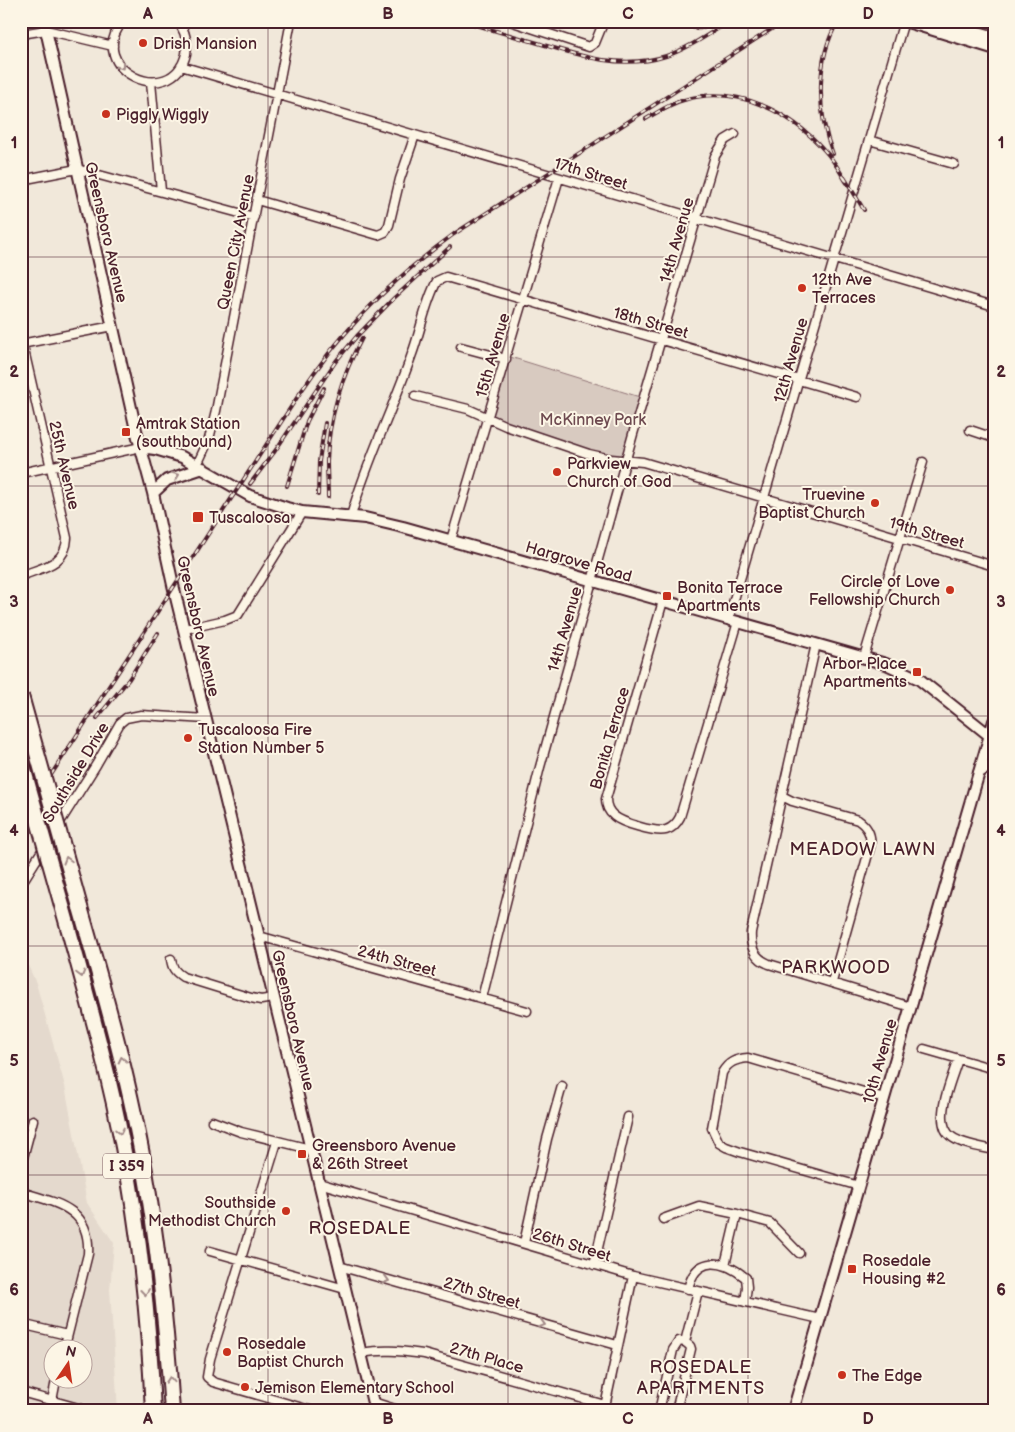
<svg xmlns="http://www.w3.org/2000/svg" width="1015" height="1432" font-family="'Balsamiq Sans',sans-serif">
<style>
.built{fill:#e4d9cd;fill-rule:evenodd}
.green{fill:#d8cac0;stroke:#917476}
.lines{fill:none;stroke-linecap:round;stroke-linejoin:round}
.street-casing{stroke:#4a1f2b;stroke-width:11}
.secondary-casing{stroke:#4a1f2b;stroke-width:14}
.primary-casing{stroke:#4a1f2b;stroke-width:15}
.highway-casing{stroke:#4a1f2b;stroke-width:18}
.street{stroke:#fcf5e5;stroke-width:8}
.secondary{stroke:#fcf5e5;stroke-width:10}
.primary{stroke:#fcf5e5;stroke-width:11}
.highway{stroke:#fcf5e5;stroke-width:14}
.rail-casing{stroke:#4a1f2b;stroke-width:4}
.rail{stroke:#fcf5e5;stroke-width:2;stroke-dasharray:5.5;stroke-linecap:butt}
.highway-bridge-casing{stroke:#4a1f2b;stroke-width:18;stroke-linecap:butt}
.highway-bridge{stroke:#fcf5e5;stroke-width:14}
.oneway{stroke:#a38a88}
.grid{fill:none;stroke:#4a1f2b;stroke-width:1;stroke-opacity:0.55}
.poi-dot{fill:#c8321e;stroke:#fcf5e5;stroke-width:2}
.labels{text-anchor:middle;stroke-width:4;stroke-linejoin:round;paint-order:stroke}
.shield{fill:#fcf5e5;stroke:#7f5f63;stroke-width:1}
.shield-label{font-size:15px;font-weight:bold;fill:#4a1f2b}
.poi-label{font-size:16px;fill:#4a1f2b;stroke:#fcf5e5;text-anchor:start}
.street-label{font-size:16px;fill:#4a1f2b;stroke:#fcf5e5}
.park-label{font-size:16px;fill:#6e4a50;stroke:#fcf5e5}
.neighbourhood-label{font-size:18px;letter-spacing:1px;fill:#4a1f2b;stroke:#fcf5e5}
.neatline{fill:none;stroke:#4a1f2b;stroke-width:2}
.grid-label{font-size:16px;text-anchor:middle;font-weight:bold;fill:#4a1f2b}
</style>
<rect width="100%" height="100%" fill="#f1e8da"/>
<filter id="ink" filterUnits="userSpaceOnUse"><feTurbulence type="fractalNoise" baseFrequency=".02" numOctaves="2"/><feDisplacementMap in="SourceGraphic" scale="10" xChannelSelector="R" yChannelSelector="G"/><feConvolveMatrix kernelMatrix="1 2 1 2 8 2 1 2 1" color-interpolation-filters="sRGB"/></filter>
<g filter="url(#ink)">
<!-- built -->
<path class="built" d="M21 950 36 983 65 1086 87 1203 114 1243 110 1290 118 1411H21ZM52 1350H82V1380H52Z"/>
<!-- green -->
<path class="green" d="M507 356 643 398 625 461 611 459 488 419Z"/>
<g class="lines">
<!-- street casing -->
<g class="street-casing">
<path id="street" d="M123 21C83 69 172 111 186 54 188 42 185 30 177 21
M510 21 589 47 595 43 604 21
M688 21 699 25 709 21
M21 34 46 30 113 46
M181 66 994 306
M151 82 161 191
M869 140 954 164
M21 180 77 169 254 217
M257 200 378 235 385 232 389 225 400 179 415 135
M21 337 67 538C66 564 44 567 23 575
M21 344 113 326
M461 347 506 359
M415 396 468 409 506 426 589 454 611 459 643 462 994 566
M970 430 994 438
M197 465 209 439 216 411 291 21
M21 473 141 447
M351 516C367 460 393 409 412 354 421 330 425 303 437 281L446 277 857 397
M451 540 559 178
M663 601 606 799C606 806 609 812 614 816 622 823 656 833 666 830 673 828 677 823 680 817L738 622
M728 620 904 21
M185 629 225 620 238 615 302 512
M816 644 751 932C750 947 754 958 769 964L911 1007
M864 657 923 462
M782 796 792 801 858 820C868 827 872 835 870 847L832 982
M21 884 96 765 120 723 126 718 141 715 206 719
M259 936 527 1011
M171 959C172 968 175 972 183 977L251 998 261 1000 273 998
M482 998 540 767 633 434 715 156 725 140 735 134
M924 1049 994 1069
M958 1059C952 1079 931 1123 952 1137 963 1145 981 1147 994 1150
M212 1121 241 1132 310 1149
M277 1142 210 1359 207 1377 213 1382 313 1411
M21 1165 33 1120
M319 1183 633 1276 820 1319
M859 1186 740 1152 726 1147 719 1143 712 1128 722 1073C728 1062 736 1059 748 1058L884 1098
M21 1192C57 1203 91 1208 88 1254L64 1350
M663 1219 699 1206 737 1214 770 1223 799 1253
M524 1243 547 1139 562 1086
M210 1251 345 1289
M594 1265 628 1117
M725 1265 737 1214
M339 1266 617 1345
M688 1289C696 1254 724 1260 746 1278L747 1287 745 1302
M21 1324 67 1335
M360 1353C385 1349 399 1351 424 1354L605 1405
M21 1392 89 1411
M373 1402 401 1411
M50 1411 56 1380
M604 1411 633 1276
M659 1411 673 1350 679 1341 685 1342
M676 1411 691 1349 690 1346 685 1342 698 1291"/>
</g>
<!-- secondary casing -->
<g class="secondary-casing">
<path id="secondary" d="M44 21 136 430 153 493 173 585 375 1411
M141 447 155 449 182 457 250 496 287 508 302 512 365 518 403 527 886 664 919 679 994 739
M153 493 167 480 203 468
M979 772 994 764
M793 1411 994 721"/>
</g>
<!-- primary casing -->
<g class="primary-casing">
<path id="primary" d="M906 21 994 48
M937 21 994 37"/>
</g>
<!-- highway casing -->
<g class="highway-casing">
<path id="highway" d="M80 907C102 984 124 1061 139 1139 157 1229 166 1320 172 1411
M68 927C88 1000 109 1073 123 1147 140 1234 149 1322 153 1411"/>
</g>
<!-- street -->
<use href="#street" class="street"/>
<!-- secondary -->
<use href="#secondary" class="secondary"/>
<!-- primary -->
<use href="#primary" class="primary"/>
<!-- highway -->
<use href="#highway" class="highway"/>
<!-- rail casing -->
<g class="rail-casing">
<path id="rail" d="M464 21C489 29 513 36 538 43 580 56 622 70 666 56 689 48 709 34 730 21
M646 119C658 112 671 103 684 100 736 84 791 112 825 151 834 160 840 172 847 183
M833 154C817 114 815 60 838 21
M844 177 864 210
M250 484 275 451 336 361 357 336 394 298 450 247
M287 486 307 421 324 388
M318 495 319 461 325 423
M328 497C328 486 327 474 327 462 328 420 342 375 362 338
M97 718 129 679 158 633
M21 821 300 393C342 330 393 278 454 234L784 21
M21 835 35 814"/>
</g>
<!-- rail -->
<use href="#rail" class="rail"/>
<!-- highway-bridge casing -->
<g class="highway-bridge-casing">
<path id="highway-bridge" d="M21 696 80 907
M21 760 68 927"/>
</g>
<!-- highway-bridge -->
<use href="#highway-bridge" class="highway-bridge"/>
</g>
<!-- one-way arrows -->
<defs><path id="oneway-chevron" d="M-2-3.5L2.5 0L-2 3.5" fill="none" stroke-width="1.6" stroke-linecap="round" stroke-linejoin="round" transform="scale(1.25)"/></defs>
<g class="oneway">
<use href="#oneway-chevron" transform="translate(121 66) rotate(55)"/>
<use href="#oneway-chevron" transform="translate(176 476) rotate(-21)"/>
<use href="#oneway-chevron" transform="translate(67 860) rotate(-106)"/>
<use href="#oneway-chevron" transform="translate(81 974) rotate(75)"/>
<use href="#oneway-chevron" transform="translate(122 1060) rotate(-103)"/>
<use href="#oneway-chevron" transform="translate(120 1131) rotate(78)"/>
<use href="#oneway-chevron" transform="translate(386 1280) rotate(16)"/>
<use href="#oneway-chevron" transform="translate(145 1292) rotate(84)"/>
<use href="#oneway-chevron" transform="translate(542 1324) rotate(16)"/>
<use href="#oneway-chevron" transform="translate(170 1380) rotate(-94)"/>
</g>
</g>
<!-- grid -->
<path class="grid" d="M268 21V1411M508 21V1411M748 21V1411M21 257H994M21 486H994M21 716H994M21 946H994M21 1175H994"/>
<!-- markers -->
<g class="poi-dot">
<circle cx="143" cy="43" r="5"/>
<circle cx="106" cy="114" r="5"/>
<circle cx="802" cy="288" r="5"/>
<rect x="121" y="427" width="10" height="10" rx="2.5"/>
<circle cx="557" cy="472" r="5"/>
<circle cx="875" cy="503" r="5"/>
<rect x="192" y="511" width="12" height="12" rx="2.5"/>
<circle cx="950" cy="590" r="5"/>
<rect x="662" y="591" width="10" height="10" rx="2.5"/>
<rect x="912" y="667" width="10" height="10" rx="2.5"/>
<circle cx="188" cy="738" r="5"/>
<rect x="297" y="1149" width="10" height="10" rx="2.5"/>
<circle cx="286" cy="1211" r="5"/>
<rect x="847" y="1264" width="10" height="10" rx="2.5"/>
<circle cx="227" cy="1352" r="5"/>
<circle cx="842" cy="1375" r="5"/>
<circle cx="245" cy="1387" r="5"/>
</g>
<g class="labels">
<!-- shield labels -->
<rect class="shield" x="103" y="1153.5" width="48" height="25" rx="4"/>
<g class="shield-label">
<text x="127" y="1171">I 359</text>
</g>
<!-- poi labels -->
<g class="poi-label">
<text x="153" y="49">Drish Mansion</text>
<text x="116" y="120">Piggly Wiggly</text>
<text x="812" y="285">12th Ave<tspan x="812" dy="18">Terraces</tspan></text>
<text x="136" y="429">Amtrak Station<tspan x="136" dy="18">(southbound)</tspan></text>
<text x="567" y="469">Parkview<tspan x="567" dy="18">Church of God</tspan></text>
<text x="865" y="500" text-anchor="end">Truevine<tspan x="865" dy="18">Baptist Church</tspan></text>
<text x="209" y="523">Tuscaloosa</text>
<text x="940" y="587" text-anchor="end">Circle of Love<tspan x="940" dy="18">Fellowship Church</tspan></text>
<text x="677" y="593">Bonita Terrace<tspan x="677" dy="18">Apartments</tspan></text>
<text x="907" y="669" text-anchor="end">Arbor Place<tspan x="907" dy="18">Apartments</tspan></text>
<text x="198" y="735">Tuscaloosa Fire<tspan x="198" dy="18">Station Number 5</tspan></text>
<text x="312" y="1151">Greensboro Avenue<tspan x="312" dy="18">&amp; 26th Street</tspan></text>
<text x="276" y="1208" text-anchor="end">Southside<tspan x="276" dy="18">Methodist Church</tspan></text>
<text x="862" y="1266">Rosedale<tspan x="862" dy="18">Housing #2</tspan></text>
<text x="237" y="1349">Rosedale<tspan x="237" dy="18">Baptist Church</tspan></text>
<text x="852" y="1381">The Edge</text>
<text x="255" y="1393">Jemison Elementary School</text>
</g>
<!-- street labels -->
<g class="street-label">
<text transform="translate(591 173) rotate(17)" y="6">17th Street</text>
<text transform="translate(107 232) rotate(77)" y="6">Greensboro Avenue</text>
<text transform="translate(676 240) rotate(-74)" y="6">14th Avenue</text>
<text transform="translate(235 242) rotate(-79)" y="6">Queen City Avenue</text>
<text transform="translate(651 322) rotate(16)" y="6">18th Street</text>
<text transform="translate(492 355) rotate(-74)" y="6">15th Avenue</text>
<text transform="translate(790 360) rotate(-74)" y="6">12th Avenue</text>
<text transform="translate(65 465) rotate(77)" y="6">25th Avenue</text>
<text transform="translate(927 532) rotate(16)" y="6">19th Street</text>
<text transform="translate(579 561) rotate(16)" y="6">Hargrove Road</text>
<text transform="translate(199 626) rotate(77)" y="6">Greensboro Avenue</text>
<text transform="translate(564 629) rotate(-74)" y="6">14th Avenue</text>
<text transform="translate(609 738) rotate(-74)" y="6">Bonita Terrace</text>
<text transform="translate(75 772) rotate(-59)" y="6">Southside Drive</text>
<text transform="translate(397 960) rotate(15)" y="6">24th Street</text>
<text transform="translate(294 1020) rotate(77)" y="6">Greensboro Avenue</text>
<text transform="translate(879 1061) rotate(-74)" y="6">10th Avenue</text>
<text transform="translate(572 1244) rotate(17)" y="6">26th Street</text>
<text transform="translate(482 1292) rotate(16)" y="6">27th Street</text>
<text transform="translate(487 1357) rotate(16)" y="6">27th Place</text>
</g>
<!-- park labels -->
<g class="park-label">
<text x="593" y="425">McKinney Park</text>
</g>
<!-- neighbourhood labels -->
<g class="neighbourhood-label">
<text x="863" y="855">MEADOW LAWN</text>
<text x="836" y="973">PARKWOOD</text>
<text x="360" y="1234">ROSEDALE</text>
<text x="701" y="1373">ROSEDALE<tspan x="701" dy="21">APARTMENTS</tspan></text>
</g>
</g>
<!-- margin -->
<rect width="1015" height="1432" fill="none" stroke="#fcf5e5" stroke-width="55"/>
<!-- north arrow -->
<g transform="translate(68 1364) rotate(13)"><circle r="24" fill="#fcf5e5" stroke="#b59f9b"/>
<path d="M0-4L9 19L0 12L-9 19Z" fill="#c8321e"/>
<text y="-8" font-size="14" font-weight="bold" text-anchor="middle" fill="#4a1f2b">N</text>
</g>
<rect x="28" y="28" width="960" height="1376" class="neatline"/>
<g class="grid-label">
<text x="148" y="19">A</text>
<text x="388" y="19">B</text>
<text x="628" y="19">C</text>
<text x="868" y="19">D</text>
<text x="14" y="148">1</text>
<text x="1001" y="148">1</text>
<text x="14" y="377">2</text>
<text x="1001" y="377">2</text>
<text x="14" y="607">3</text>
<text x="1001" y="607">3</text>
<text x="14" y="836">4</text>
<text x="1001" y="836">4</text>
<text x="14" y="1066">5</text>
<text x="1001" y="1066">5</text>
<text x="14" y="1295">6</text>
<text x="1001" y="1295">6</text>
<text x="148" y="1424">A</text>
<text x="388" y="1424">B</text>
<text x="628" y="1424">C</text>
<text x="868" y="1424">D</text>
</g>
</svg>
